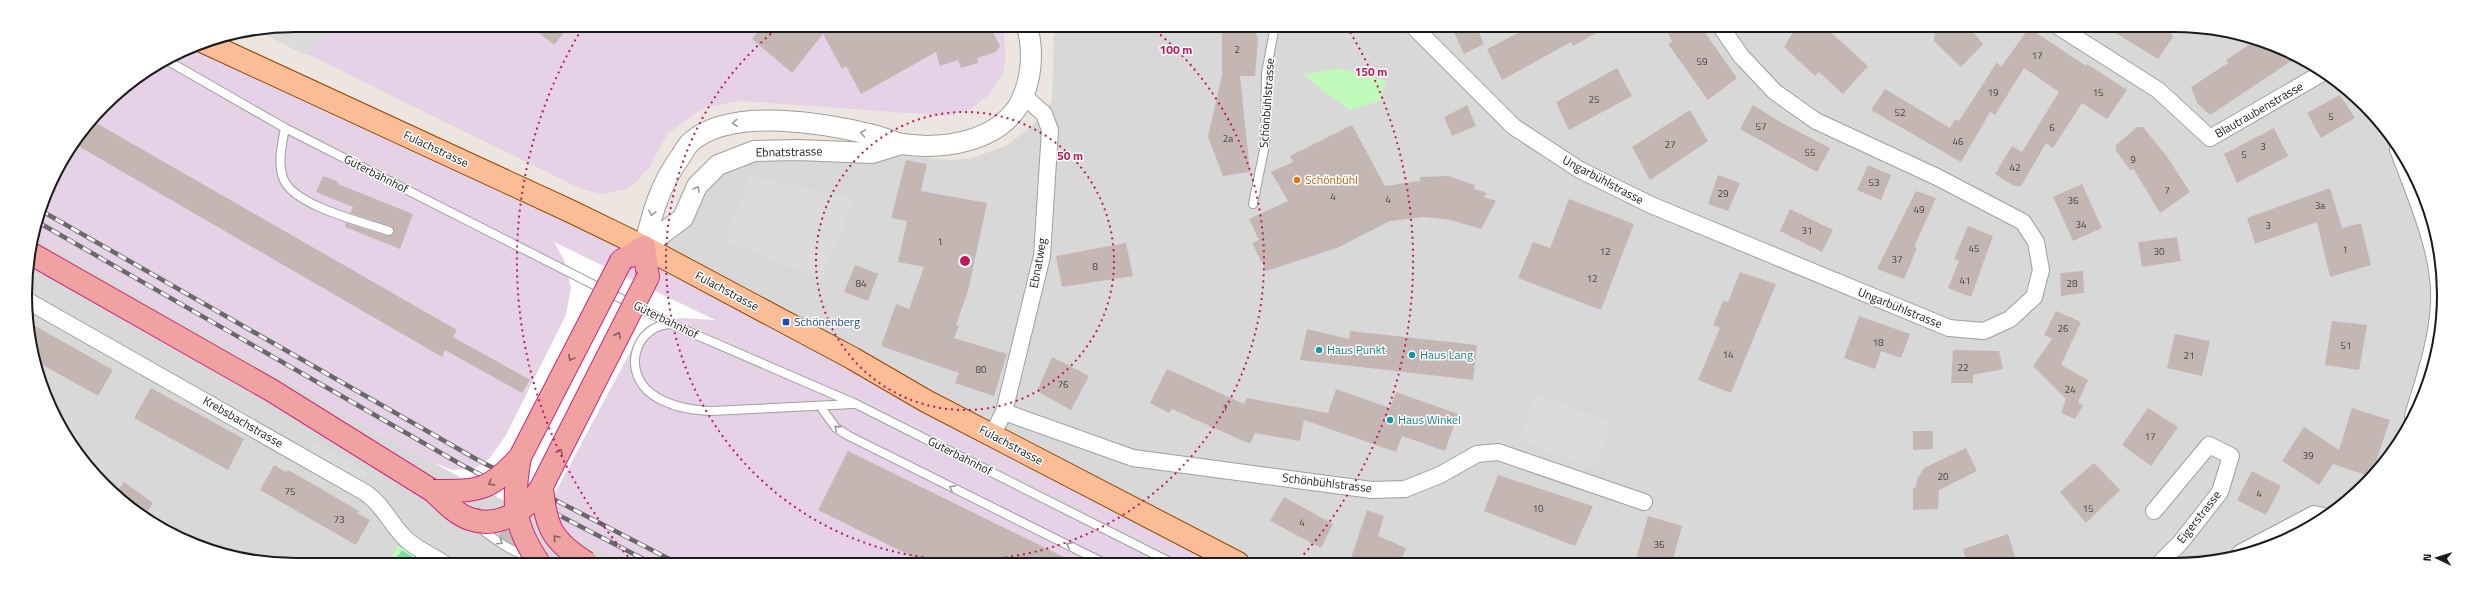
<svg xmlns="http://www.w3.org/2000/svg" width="2469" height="590" font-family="'Titillium Web',sans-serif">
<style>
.residential{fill:#d9d8d8}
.industrial{fill:#e6d2e6}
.park{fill:#c1f9bb}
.pitch{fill:#7cdda6}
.parking{fill:#dbdbdb}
.pier{fill:#fff}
.building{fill:#c4b7b3}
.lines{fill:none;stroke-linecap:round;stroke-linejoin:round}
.trunk-tunnel{stroke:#c3bdb9;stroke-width:22;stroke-dasharray:22 11;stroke-linecap:butt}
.service-casing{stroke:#9f9f9f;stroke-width:10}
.minor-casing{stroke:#9f9f9f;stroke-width:18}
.tertiary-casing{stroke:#9f9f9f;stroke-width:22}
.primary-casing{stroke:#914700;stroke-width:24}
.trunk-casing{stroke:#d42380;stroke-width:24}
.service{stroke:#fff;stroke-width:8}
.minor{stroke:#fff;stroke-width:16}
.tertiary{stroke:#fff;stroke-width:20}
.primary{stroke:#fcbd96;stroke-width:22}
.trunk{stroke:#f0a2a0;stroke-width:22}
.rail-casing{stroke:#696969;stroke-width:4.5}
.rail{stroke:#fff;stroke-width:3;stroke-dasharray:9;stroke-linecap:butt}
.trunk-bridge-casing{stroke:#d42380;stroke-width:24;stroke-linecap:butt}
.trunk-bridge{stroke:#f0a2a0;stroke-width:22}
.oneway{stroke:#989898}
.oneway2{stroke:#865e5e}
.ring{fill:none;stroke:#c2185b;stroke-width:2;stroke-dasharray:2 4}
.food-dot{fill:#e8710a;stroke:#fff;stroke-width:1.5}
.transit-dot{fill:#1a4fb4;stroke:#fff;stroke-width:1.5}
.culture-dot{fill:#0f9aa8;stroke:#fff;stroke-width:1.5}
.labels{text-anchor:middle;stroke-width:3;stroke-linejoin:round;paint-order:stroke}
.number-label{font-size:10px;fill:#454241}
.street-label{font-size:12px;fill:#1b1b1b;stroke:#fff}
.food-label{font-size:12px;fill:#c56008;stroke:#fff;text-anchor:start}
.transit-label{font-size:12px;fill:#164399;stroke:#fff;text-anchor:start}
.culture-label{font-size:12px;fill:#0d838f;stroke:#fff;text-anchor:start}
.rim{fill:none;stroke:#1b1b1b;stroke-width:2}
.centre{fill:#c2185b;stroke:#fff;stroke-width:2}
.ring-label{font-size:12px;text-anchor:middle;font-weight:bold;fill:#c2185b;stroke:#fff;stroke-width:3;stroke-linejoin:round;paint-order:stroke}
</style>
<rect width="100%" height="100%" fill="#ede6e0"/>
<!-- residential -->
<path class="residential" d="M1052 26 2209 27 2261 39 2309 61 2352 92 2388 131 2416 176 2443 278 2416 415 2365 486 2293 537 2209 563H1238L644 247 697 186 754 151 872 153 952 160 971 158 1006 146 1032 126 1052 101 1054 32Z
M33 235 386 438 623 563H260L208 551 160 529 117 498 81 460 53 415 34 365 26 277Z"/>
<!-- industrial -->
<path class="industrial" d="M295 25 1003 26 1006 61 1003 73 990 94 971 109 948 116 741 101 707 107 692 115 669 133 661 145 649 168 634 184 624 190 602 194 581 189 257 29Z
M204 42 570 211 1238 563H623L386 438 33 235 53 175 81 130 117 92 192 45Z"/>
<!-- park -->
<path class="park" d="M1337 68 1386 81 1380 101 1349 110 1303 75Z
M398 546 424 563H387Z"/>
<!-- pitch -->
<path class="pitch" d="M402 550 421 563H393Z"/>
<!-- parking -->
<path class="parking" d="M295 25H329L332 31 304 55 255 29Z
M751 175 854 200 821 280 725 240Z
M1536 394 1612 423 1595 469 1519 440Z
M316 441 367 472 360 484 308 453Z"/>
<!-- pier -->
<path class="pier" d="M554 242 715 320 681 318 666 320 646 331 636 341 555 493 553 510 561 531 434 463 453 470 476 468 490 458 506 435 566 315 571 288 565 262Z"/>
<!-- building -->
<path class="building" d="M529 25H570L554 45Z
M762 26H990L1000 46 996 52 977 58 978 63 961 68 958 60 940 66 936 52 861 94 846 66 842 69 823 34 792 73 752 39Z
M1226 26H1253L1258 39 1255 76H1240L1250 172 1223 176 1208 137 1222 75V34Z
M1451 26H1476L1484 44 1464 54Z
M1530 27H1607L1573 46 1571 42 1502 80 1487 49Z
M1666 27H1701L1737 78 1708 100 1668 44 1672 42Z
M1796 27H1825L1868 66 1843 94 1819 72 1815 76 1784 47Z
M1935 27H1969L1983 44 1961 67 1934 41Z
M2106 27H2169L2173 37 2158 59Z
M2029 28 2086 66 2087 64 2127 90 2107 119 2082 103 2053 148 2046 143 2021 186H2014L1995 174 2012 146 2022 152 2059 92 2024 68 1995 115 1990 112 1961 162 1871 110 1885 89 1950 128 1955 119 1959 121 1997 62 2001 67Z
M2258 39 2299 56 2210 115 2197 103 2191 87 2228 63 2226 60Z
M1617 68 1632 96 1569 130 1556 102Z
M2340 95 2355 118 2321 138 2307 113Z
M1467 105 1476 126 1452 136 1444 117Z
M1753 105 1782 123 1830 148 1817 172 1740 129Z
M1690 110 1708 141 1650 180 1632 147Z
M91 120 457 330 453 337 530 380 522 393 445 350 442 357 73 143Z
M1352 125 1385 186 1420 181V177L1448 176 1475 185 1474 189 1487 193 1484 197 1496 201 1481 229 1451 220 1425 217 1390 221 1337 248 1266 271 1252 243 1259 240 1249 219 1288 201 1271 172 1293 162 1290 156Z
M2137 127H2143L2168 158 2190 192 2160 213 2133 168 2131 171 2116 151V145Z
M2274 128 2288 156 2237 183 2224 154Z
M906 160 927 164 921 191 987 203 968 291 956 325 959 326 954 338 1007 354 994 396 955 383 959 373 881 346 896 304 909 309 924 267 898 262 907 221 891 218Z
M1868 165 1891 175 1881 200 1857 190Z
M1718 175 1740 183 1728 211 1708 204Z
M323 176 339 182 338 184 413 214 400 249 345 227 346 223 388 236 394 232 391 226 350 213 353 207 316 192Z
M2082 184 2102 228 2073 241 2053 197Z
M2330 188 2342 228 2361 223 2371 265 2330 277 2317 222 2255 244 2247 218Z
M1916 191 1936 198 1914 247 1917 248 1904 279 1877 269Z
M1569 199 1634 224 1601 310 1518 278 1533 242 1550 248Z
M1790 209 1833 230 1822 252 1780 231Z
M1968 226 1993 236 1971 297 1948 288 1959 261 1954 259Z
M2177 237 2181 261 2142 267 2138 242Z
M1126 243 1133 276 1062 287 1056 256Z
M855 265 878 274 868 301 844 292Z
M2083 271 2084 293 2061 296 2060 273Z
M1740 272 1776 284 1731 393 1698 380 1720 328 1713 325 1723 301 1728 302Z
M2056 311 2081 322 2061 365 2088 380 2078 402 2083 406 2075 419 2061 413 2066 399 2033 366 2052 339 2044 335Z
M1859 316 1910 334 1901 358 1881 351 1875 369 1844 358Z
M2332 321 2367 325 2359 370 2325 365Z
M30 323 113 370 98 396 34 360Z
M1307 329 1349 339 1350 331 1477 345 1473 380 1300 360Z
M2175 334 2210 341 2202 376 2167 368Z
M1953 350 1999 351 2003 369 1973 375V383H1951Z
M1052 357 1089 376 1071 410 1037 391Z
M1167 369 1244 404 1247 398 1328 413 1336 389 1390 408 1396 392 1458 414 1445 451 1402 436 1396 452 1304 420 1300 441 1255 433 1250 444 1172 409 1169 413 1150 403Z
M151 388 244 439 228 470 134 418Z
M2148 408 2178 427 2151 466 2122 445Z
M2352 408 2390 420 2371 477 2333 464 2319 485 2282 461 2304 427 2339 450Z
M1913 431H1933V449L1913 450Z
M1966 448 1977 471 1939 490 1938 509 1913 510V489L1916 487 1917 479 1924 468Z
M848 451 1076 563H925L818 510Z
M2094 463 2120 490 2086 523 2060 492Z
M274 465 286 472 288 470 311 483 359 511 357 513 370 520 356 545 260 490Z
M2252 471 2281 486 2266 515 2237 500Z
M1498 475 1593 506 1575 546 1484 511Z
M124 482 153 503 144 517 114 495Z
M1284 497 1333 524 1321 548 1270 521Z
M1367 510 1384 516 1378 536 1406 548 1400 563H1362L1351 558Z
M1648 516 1682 526 1672 563H1635Z
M2008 534 2017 563H1967L1963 549Z"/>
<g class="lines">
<!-- trunk-tunnel -->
<path class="trunk-tunnel" d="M472 516 539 559"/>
<!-- service casing -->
<g class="service-casing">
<path id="service" d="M168 61 285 128 671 324 856 404 1172 563
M285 128C282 144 277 164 284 180 295 206 363 222 389 231
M1253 204 1265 145 1266 73 1275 26
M670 324C637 326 623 366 647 390 664 406 689 410 711 411L853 404
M820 406 836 428 849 436 1104 563
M478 526C492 538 511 553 530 556"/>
</g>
<!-- minor casing -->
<g class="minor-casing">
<path id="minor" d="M1413 26 1514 127 1580 170 1651 205 1949 328 1984 331 2010 319 2034 297 2041 270 2036 242 2023 222 1937 177 1816 121 1775 92 1741 56 1721 27
M2059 27 2158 90 2210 138 2324 72
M28 301 366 493C386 508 389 523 406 539 416 549 431 555 443 563
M1004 412 1133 458 1372 490 1405 489 1440 475 1477 454 1498 452 1644 502
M992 435 1004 412 1042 256 1050 130 1044 114 1024 96
M2154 511 2209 445 2231 456 2220 492 2180 543 2160 563
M2240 553 2314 514 2323 516"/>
</g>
<!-- tertiary casing -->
<g class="tertiary-casing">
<path id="tertiary" d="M2400 149C2417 195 2444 254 2441 304 2439 343 2426 379 2415 416
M644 247C652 214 660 184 681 156 684 151 687 145 692 141 733 107 825 123 873 135 883 137 893 142 902 144 943 150 996 142 1019 105 1032 81 1034 51 1027 26
M644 247 683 218 697 186 718 165 754 151 798 150 872 153 901 144"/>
</g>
<!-- primary casing -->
<g class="primary-casing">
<path id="primary" d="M204 42 570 211 644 247 852 358 926 401 1238 563"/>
</g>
<!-- trunk casing -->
<g class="trunk-casing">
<path id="trunk" d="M30 253 271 390 433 491
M621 261 644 247 648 277"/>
</g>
<!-- service -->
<use href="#service" class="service"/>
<!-- minor -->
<use href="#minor" class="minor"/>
<!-- tertiary -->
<use href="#tertiary" class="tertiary"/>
<!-- primary -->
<use href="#primary" class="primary"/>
<!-- trunk -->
<use href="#trunk" class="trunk"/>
<!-- rail casing -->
<g class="rail-casing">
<path id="rail" d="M40 210 476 459 677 563
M36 221 462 465 651 563"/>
</g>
<!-- rail -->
<use href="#rail" class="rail"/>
<!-- trunk-bridge casing -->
<g class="trunk-bridge-casing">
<path id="trunk-bridge" d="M520 457C512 501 513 525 539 563
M542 486C545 527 552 541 587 563
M433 491C444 501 455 514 470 519 498 529 528 510 542 486L648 277
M433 491C479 491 488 492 520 457L621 261"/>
</g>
<!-- trunk-bridge -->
<use href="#trunk-bridge" class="trunk-bridge"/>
</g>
<!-- one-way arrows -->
<defs><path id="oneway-chevron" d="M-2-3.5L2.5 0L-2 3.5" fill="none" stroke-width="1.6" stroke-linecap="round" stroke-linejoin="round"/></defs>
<g class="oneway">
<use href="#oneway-chevron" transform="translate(735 123) rotate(175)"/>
<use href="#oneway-chevron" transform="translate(863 133) rotate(-170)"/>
<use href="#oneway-chevron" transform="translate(697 189) rotate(-59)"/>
<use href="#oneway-chevron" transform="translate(652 213) rotate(103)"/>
<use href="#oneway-chevron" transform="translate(837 428) rotate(-139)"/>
<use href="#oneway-chevron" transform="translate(952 488) rotate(-154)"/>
<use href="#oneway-chevron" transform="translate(500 542) rotate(34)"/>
<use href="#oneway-chevron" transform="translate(1069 545) rotate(-154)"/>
</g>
<g class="oneway2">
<use href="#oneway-chevron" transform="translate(618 335) rotate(-63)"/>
<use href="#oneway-chevron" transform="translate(571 358) rotate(118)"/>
<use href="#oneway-chevron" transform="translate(560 452) rotate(-63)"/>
<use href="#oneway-chevron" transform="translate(491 483) rotate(148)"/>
<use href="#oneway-chevron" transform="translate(556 538) rotate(-130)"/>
</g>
<!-- distance rings -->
<g class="ring">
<circle cx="965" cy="261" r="149"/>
<path d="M1151 27A299 299 0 1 1 779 27"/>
<path d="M632 561A448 448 0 0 1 583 27M1347 27A448 448 0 0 1 1298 561"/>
</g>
<!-- markers -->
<circle class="food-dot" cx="1297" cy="180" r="4"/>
<rect class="transit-dot" x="782" y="318" width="8" height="8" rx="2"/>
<g class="culture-dot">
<circle cx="1319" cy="350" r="4"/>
<circle cx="1412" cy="355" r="4"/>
<circle cx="1390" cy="420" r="4"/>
</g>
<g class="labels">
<!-- number labels -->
<g class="number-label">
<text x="1237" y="53">2</text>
<text x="2037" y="59">17</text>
<text x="1702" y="65">59</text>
<text x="1993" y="96">19</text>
<text x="2098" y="96">15</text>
<text x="1594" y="103">25</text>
<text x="1900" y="116">52</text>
<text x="2331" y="120">5</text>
<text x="1761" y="130">57</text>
<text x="2052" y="131">6</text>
<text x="1228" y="142">2a</text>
<text x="1958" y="145">46</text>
<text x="1670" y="148">27</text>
<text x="2263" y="150">3</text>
<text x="1810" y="156">55</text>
<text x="2244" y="158">5</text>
<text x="2133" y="163">9</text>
<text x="2015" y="171">42</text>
<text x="1874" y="186">53</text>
<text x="2167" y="194">7</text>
<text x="1723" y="197">29</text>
<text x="1333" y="200">4</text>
<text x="1388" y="203">4</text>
<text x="2073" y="204">36</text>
<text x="2320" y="209">3a</text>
<text x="1919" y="213">49</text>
<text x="2081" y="228">34</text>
<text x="2268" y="229">3</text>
<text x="1807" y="234">31</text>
<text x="940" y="245">1</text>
<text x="1974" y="252">45</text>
<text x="2345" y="253">1</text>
<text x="1605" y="255">12</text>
<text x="2159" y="255">30</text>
<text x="1897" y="263">37</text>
<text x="1095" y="270">8</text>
<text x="1592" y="282">12</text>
<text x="1965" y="284">41</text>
<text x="861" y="287">84</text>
<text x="2072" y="287">28</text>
<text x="2063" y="332">26</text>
<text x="1878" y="346">18</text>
<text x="2346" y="349">51</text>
<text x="1728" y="358">14</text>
<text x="2189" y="359">21</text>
<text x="1963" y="371">22</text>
<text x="981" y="373">80</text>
<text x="1063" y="388">76</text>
<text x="2070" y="393">24</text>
<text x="1225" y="411">1</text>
<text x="2150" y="440">17</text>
<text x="2308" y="459">39</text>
<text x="1943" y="480">20</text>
<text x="290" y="495">75</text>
<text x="2259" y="497">4</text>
<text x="1538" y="512">10</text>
<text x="2088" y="512">15</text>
<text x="339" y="523">73</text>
<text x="1302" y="526">4</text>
<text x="1659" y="548">36</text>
</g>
<!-- street labels -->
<g class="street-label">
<text transform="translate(1267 103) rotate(-86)" y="4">Schönbühlstrasse</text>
<text transform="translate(2259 110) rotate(-30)" y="4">Blautraubenstrasse</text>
<text transform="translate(436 149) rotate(25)" y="4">Fulachstrasse</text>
<text transform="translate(789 152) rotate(-1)" y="4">Ebnatstrasse</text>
<text transform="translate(376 174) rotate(27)" y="4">Güterbahnhof</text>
<text transform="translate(1603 180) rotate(28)" y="4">Ungarbühlstrasse</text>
<text transform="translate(1038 263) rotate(-80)" y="4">Ebnatweg</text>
<text transform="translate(727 291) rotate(28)" y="4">Fulachstrasse</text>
<text transform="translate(1900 308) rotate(22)" y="4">Ungarbühlstrasse</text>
<text transform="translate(666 320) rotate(26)" y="4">Güterbahnhof</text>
<text transform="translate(243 422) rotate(30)" y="4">Krebsbachstrasse</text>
<text transform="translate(1011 445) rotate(28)" y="4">Fulachstrasse</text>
<text transform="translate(960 456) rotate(27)" y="4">Güterbahnhof</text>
<text transform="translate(1327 483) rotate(7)" y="4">Schönbühlstrasse</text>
<text transform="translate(2199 517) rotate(-52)" y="4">Eigerstrasse</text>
</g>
<!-- food labels -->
<g class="food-label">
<text x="1305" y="184">Schönbühl</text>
</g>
<!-- transit labels -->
<g class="transit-label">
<text x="794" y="326">Schönenberg</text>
</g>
<!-- culture labels -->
<g class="culture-label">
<text x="1327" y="354">Haus Punkt</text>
<text x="1420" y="359">Haus Lang</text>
<text x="1398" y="424">Haus Winkel</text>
</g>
</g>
<!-- crop -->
<path d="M0 0H2469V590H0ZM295 32H2174A263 263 0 0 1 2437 295V295A263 263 0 0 1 2174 558H295A263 263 0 0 1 32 295V295A263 263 0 0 1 295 32Z" fill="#fff" fill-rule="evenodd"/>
<path class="rim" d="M295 32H2174A263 263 0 0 1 2437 295V295A263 263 0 0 1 2174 558H295A263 263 0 0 1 32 295V295A263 263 0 0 1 295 32Z"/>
<circle cx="965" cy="261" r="6" class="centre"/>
<g class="ring-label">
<text x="1176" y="54">100 m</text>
<text x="1371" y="76">150 m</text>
<text x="1070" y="160">50 m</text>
</g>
<!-- north arrow -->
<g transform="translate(2437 558) rotate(274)" stroke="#ffffff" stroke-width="3" paint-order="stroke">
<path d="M0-3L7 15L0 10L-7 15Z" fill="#1b1b1b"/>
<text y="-6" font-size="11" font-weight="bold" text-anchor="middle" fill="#1b1b1b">N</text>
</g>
</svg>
